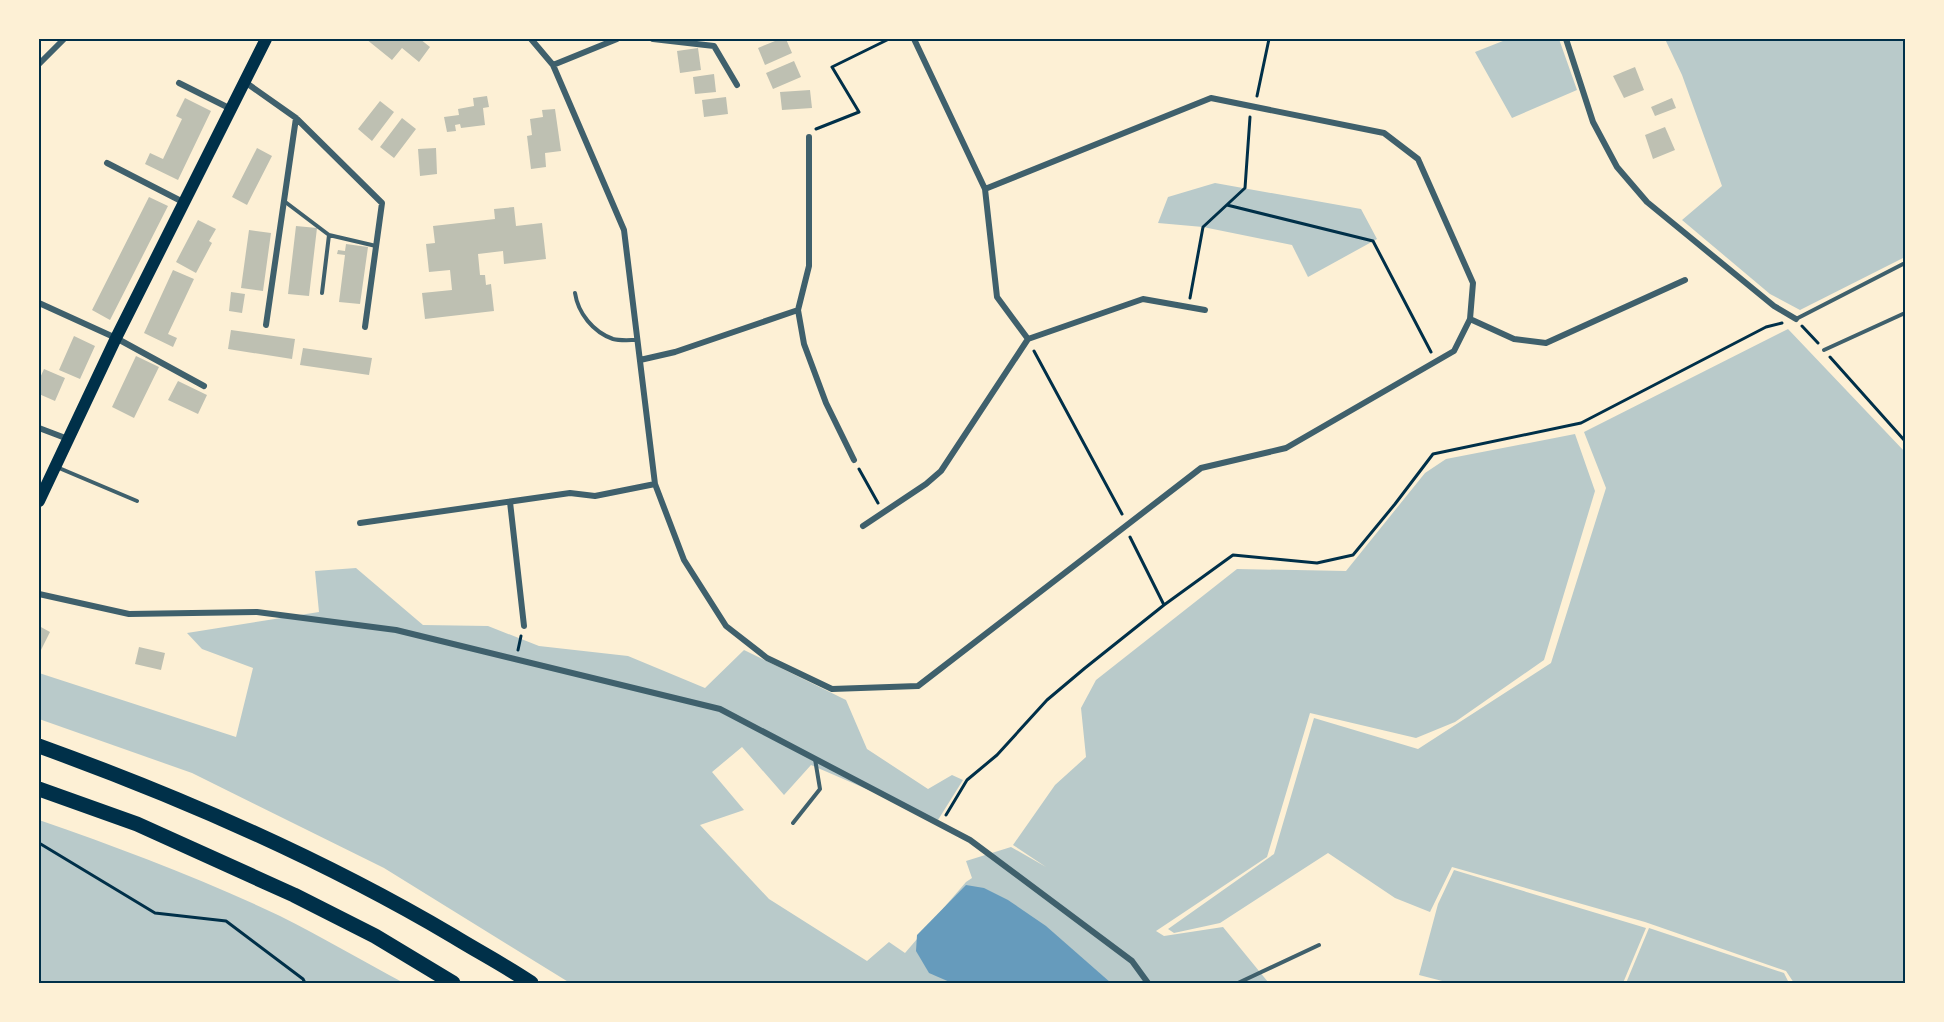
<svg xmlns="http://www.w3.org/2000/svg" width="1944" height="1022" font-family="'Titillium Web',sans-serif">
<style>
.green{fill:#b9caca}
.water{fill:#669bbc}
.building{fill:#bec0b2}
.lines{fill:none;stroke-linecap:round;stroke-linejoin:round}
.path{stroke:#003049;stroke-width:3}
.service{stroke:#3f606c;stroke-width:4}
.minor{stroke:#3f606c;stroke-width:6}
.primary{stroke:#003049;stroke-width:12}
.motorway{stroke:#003049;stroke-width:15}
.neatline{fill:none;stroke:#003049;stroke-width:2}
</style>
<rect width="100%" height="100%" fill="#fdf0d5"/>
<!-- green -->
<path class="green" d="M1508 39H1559L1577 90 1512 118 1475 52Z
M1665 39H1905V257L1800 310 1770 294 1682 220 1722 186 1682 75Z
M1215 183 1361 209 1377 239 1308 277 1292 245 1203 227 1158 223 1168 197Z
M1788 329 1905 452V983H1794L1786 971 1645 922 1452 867 1430 912 1395 898 1328 853 1220 923 1174 933 1168 929 1274 854 1314 718 1418 749 1551 663 1606 488 1584 432Z
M1575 434 1595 491 1544 660 1455 722 1416 738 1310 713 1267 857 1156 931 1164 936 1223 927 1268 982 1274 983H570L384 868 192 773 39 719V673L236 737 253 668 202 649 187 633 319 612 315 571 356 568 423 625 488 626 539 646 628 656 705 688 744 650 846 700 867 749 928 789 952 775 963 780 938 820 811 765 784 795 742 747 712 772 744 810 700 825 769 899 867 961 889 942 905 953 966 882 972 878 966 861 1011 847 1046 867 1013 845 1055 785 1086 757 1081 708 1096 680 1237 569 1346 571 1425 473 1446 459Z
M39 820C120 848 202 879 280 916 322 937 363 961 404 983H39Z
M1454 870 1646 928 1623 983H1450L1419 975 1438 904Z
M1649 928 1784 973 1789 983H1626Z"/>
<!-- water -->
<path class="water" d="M966 885 984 888 1008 900 1046 926 1111 983H952L929 973 916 951 917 935Z"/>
<!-- building -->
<path class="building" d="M366 39H420L430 47 419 62 402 48 392 60Z
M780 39H786L792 53 765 65 758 48Z
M698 48 701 70 680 73 677 51Z
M794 61 801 77 773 89 766 73Z
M1635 67 1644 90 1624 98 1613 76Z
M714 74 716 92 695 94 693 77Z
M810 90 812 108 782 110 780 92Z
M487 96 489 107 483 108 485 125 461 128 460 124 455 125 456 131 447 132 444 117 459 115 458 109 474 106 473 98Z
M726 97 728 114 704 117 702 100Z
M185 98 211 111 178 180 145 164 150 153 163 159 182 119 176 116Z
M1672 98 1676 108 1655 116 1651 107Z
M380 101 394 112 372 141 358 129Z
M555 109 561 151 545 153 546 167 531 169 527 136 532 135 530 119 543 117 542 110Z
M402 118 416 129 394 158 380 147Z
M1665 127 1675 150 1653 159 1645 135Z
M257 148 272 156 247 205 232 197Z
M436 148 437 174 420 176 418 149Z
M149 197 168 206 110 320 92 310Z
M514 207 516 226 542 223 546 259 504 264 503 251 478 254 480 275H485L486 285 491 284 494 311 425 319 422 293 452 290 450 270 429 272 426 244 435 243 433 226 495 219 494 209Z
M198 220 216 229 209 241 212 243 196 273 176 262Z
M296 226 317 228 309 296 288 294Z
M249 230 271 233 263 291 241 288Z
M346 244 368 247 360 304 339 302 345 255 337 254 338 250 345 251Z
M173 270 194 279 168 334 177 338 173 347 144 333Z
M231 292 245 294 242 313 229 311Z
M231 330 295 339 292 359 228 349Z
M74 336 95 346 80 379 59 370Z
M303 348 372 358 369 375 300 365Z
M136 356 159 367 134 418 112 407Z
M44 369 65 378 55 401 39 394V380Z
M178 381 207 395 198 414 168 400Z
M39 626 50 632 39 654Z
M139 647 165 653 161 670 135 664Z"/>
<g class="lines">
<!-- path -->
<path class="path" d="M1257 96 1269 39
M816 129 859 112 832 67 889 39
M1227 205 1373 241 1431 352
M1190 298 1203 227 1245 188 1250 117
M1802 326 1818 343
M1034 351 1122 514
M1830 357 1905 441
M859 469 878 503
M1130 537 1164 605
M518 650 521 636
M946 815 967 780 997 755 1047 700 1085 668 1164 605 1233 555 1317 563 1353 555 1395 504 1433 454 1581 423 1766 327 1782 323
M39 843 155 913 226 921 303 979 305 983"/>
<!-- service -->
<path class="service" d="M284 201 329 235 322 293
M329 235 376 246
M575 293C578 313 593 332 613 339 620 341 630 340 637 340
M1796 319 1905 263
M1824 350 1905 313
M59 468 137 501
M793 823 820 789 815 759
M1238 983 1319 945"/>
<!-- minor -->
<path class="minor" d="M531 39 553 65 624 230 655 484 684 560 726 626 767 658 832 689 918 686 1201 468 1286 448 1454 351 1470 319 1473 283 1418 159 1384 133 1211 98 985 189
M653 39 714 46 737 85
M914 39 985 189 997 297 1028 339
M1566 39 1593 122 1617 167 1647 202 1774 306 1796 319
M39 64 64 39
M553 65 617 39
M245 82 296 118 382 203 365 327
M179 83 231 109
M809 137V266L798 310 804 344 826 403 854 460
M107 163 183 202
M39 303 116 338 204 386
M1470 319 1514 339 1546 343 1685 280
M266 325 296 118
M640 360 675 352 798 310
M39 428 68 439
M510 502 524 626
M360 523 570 493 595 496 655 484
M863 526 926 484 941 471 1028 339 1143 299 1205 310
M39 594 129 614 257 612 396 630 720 709 970 840 1132 961 1148 983"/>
<!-- primary -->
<path class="primary" d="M39 501 116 338 266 39"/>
<!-- motorway -->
<path class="motorway" d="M39 746C183 798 321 858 453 936 479 952 506 966 531 983
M39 789 137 824 294 895 375 936 453 983"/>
</g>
<!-- border -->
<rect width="1944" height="1022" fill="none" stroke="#fdf0d5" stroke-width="81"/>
<rect x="40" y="40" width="1864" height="942" class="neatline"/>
</svg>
